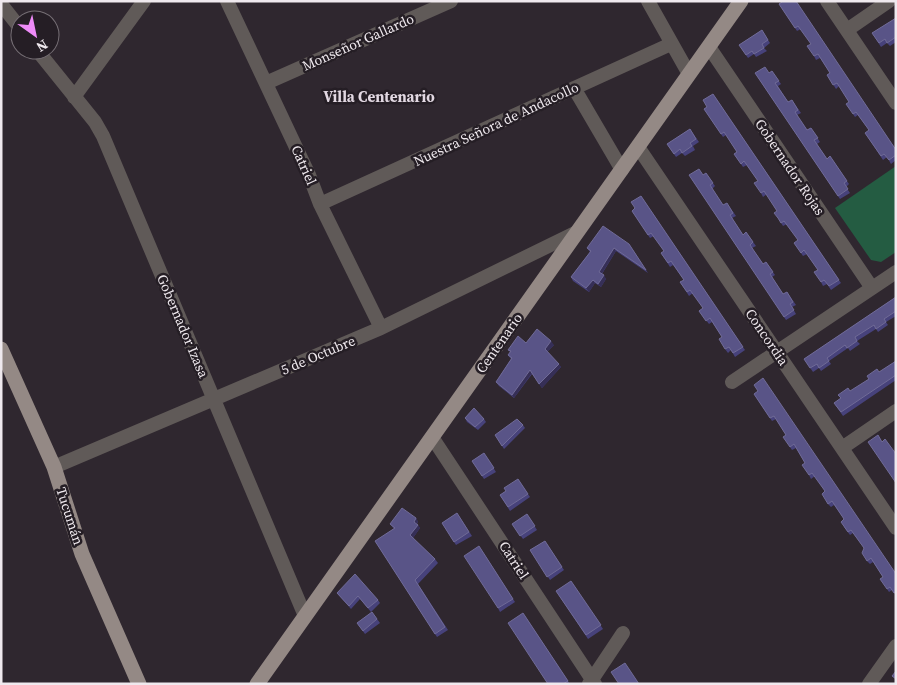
<svg xmlns="http://www.w3.org/2000/svg" width="897" height="685" font-family="'Source Serif 4',serif">
<style>
.green{fill:#245c42}
.lines{fill:none;stroke-linecap:round;stroke-linejoin:round}
.minor{stroke:#605a58;stroke-width:14}
.major{stroke:#948985;stroke-width:15}
.wall{fill:#47427b}
.shaded-wall{fill:#362f57}
.building{fill:#595487;stroke:#706b97}
.labels{text-anchor:middle;stroke-width:5;stroke-linejoin:round;paint-order:stroke}
.street-label{font-size:14px;fill:#efe9ee;stroke:#251e25}
.neighbourhood-label{font-size:15px;font-weight:bold;fill:#e2d8e2;stroke:#251e25}
</style>
<rect width="100%" height="100%" fill="#2f272f"/>
<!-- green -->
<path class="green" d="M896 166V252L881 262 871 260 835 208Z"/>
<g class="lines">
<!-- minor -->
<path class="minor" d="M227 1 309 175 320 204 381 328
M648 1 689 74
M827 1 896 103
M1 4 20 28
M847 30 889 1
M709 47 872 288
M37 50 95 122 103 136 305 616
M266 83 451 1
M574 88 622 170
M74 97 144 1
M638 147 896 528
M320 204 671 44
M732 382 896 272
M432 437 595 684
M842 448 896 411
M54 467 381 328 577 232
M589 684 623 633
M869 684 896 646"/>
<!-- major -->
<path class="major" d="M1 349 54 467 82 554 139 684
M257 684 741 1"/>
</g>
<!-- wall -->
<path class="wall" d="M782 2 896 149V160L891 164 887 157 883 160 865 133 869 130 858 115 855 117 853 114 849 102 839 86 836 89 827 75 830 73 820 58 816 60 814 56 811 44 801 29 797 31 779 4Z
M896 18V42L890 46 887 43 881 47 872 33Z
M762 30 770 43 764 48 767 51 756 57 754 54 748 58 739 45Z
M772 71 781 84 778 86 788 102 792 100 801 113 797 115 807 130 811 128 820 142 817 144 827 159 830 156 849 184 846 187 850 193 840 199 755 73H769Z
M713 94 841 283 831 290 827 284 823 286 821 282 818 270 807 254 803 256 794 243 798 240 787 224 783 226 778 218 777 211 767 194 763 197 761 193 758 181 747 165 743 167 734 154 737 152 726 135 723 137 704 109 707 107Z
M690 129 699 142 693 146 695 150 685 156 682 153 676 157 667 144Z
M706 173 715 186 712 189 723 205 729 206 736 216 732 218 743 235 746 232 756 246 752 248 763 264 766 262 775 275 772 277 783 294 787 292 796 305 792 307 796 314 786 320 689 175H703Z
M641 196 745 350 735 357 731 350 728 353 725 349 722 337 712 322 709 324 699 311 703 308 693 293 689 296 680 282 684 280 673 265 670 267 661 253 664 251 654 236 650 238 632 211 635 208Z
M629 244 648 273 616 251 602 274 606 279 601 287 595 283 589 292 573 281 571 277 590 252 587 248Z
M896 297V316L886 322 888 325 878 332 876 329 857 341 860 344 850 351 848 348 829 361 831 364 821 371 819 368 813 372 804 359Z
M526 343 554 345 547 352 561 367 542 388 532 374 514 398 499 386 496 382 511 359 508 355 510 352 508 350Z
M896 361V380L843 416 834 403Z
M758 391 896 574V595L892 590 889 592 887 589 883 577 873 562 870 564 867 561 864 548 853 533 850 535 844 527V519L834 505 831 507 828 504 825 491 815 476 811 479 809 475 805 463 796 448 792 450 790 447 786 435 776 419 772 421 754 394Z
M465 418 484 419 486 422 478 430 467 422Z
M523 425 525 428 504 449 495 435Z
M484 453 496 472 484 479 472 461Z
M518 479 530 497 510 511 500 495 506 491Z
M457 513 472 536 456 545 442 523Z
M527 514 537 530 523 539 512 524Z
M416 518 418 522 417 524 420 528 413 538 435 559 438 563 418 584 448 630 437 637 375 541 394 529 390 524Z
M545 541 564 570 550 580 530 550Z
M479 546 515 602 500 612 498 608Z
M571 581 603 629 588 639 556 591Z
M337 593 378 600 380 603 371 612 360 599 351 609Z
M372 612 380 623 365 634 357 623Z
M523 613 570 684H548Z"/>
<!-- shaded-wall -->
<path class="shaded-wall" d="M614 248 616 251 601 275 599 272Z
M604 275 606 279 601 287 598 284Z
M593 280 595 283 589 292 586 288Z
M551 341 554 345 547 352 545 349Z
M559 364 561 367 542 388 539 384Z
M530 370 532 373 514 398 512 395Z
M416 518 418 522 416 525 414 522Z
M418 525 420 528 413 538 410 535Z"/>
<!-- building -->
<path class="building" d="M782 1H796L896 150V155L889 160 884 154 881 156 865 133 869 130 856 112 853 114 846 104 849 102 837 83 833 85 827 75 830 73 818 54 814 56 807 46 811 44 798 26 795 28 779 4 782 2Z
M896 18V37L887 43 885 39 879 43 872 33Z
M762 30 768 40 762 44 764 48 754 54 752 51 746 55 739 45Z
M765 67 769 73 772 71 779 81 775 83 788 102 792 100 798 110 795 112 807 130 811 128 818 138 814 140 827 159 830 156 847 181 844 183 848 189 838 196 755 73Z
M713 94 839 280 829 286 824 280 821 282 814 272 818 270 804 250 801 253 794 243 798 240 784 221 781 223 778 218 774 213 777 211 764 191 761 193 754 183 758 181 744 161 741 164 734 154 737 152 724 132 721 134 704 109 707 107 703 100Z
M690 129 696 139 690 143 692 146 682 153 680 149 674 154 667 144Z
M699 169 703 175 706 173 713 183 710 185 723 205 727 203 733 213 730 215 743 235 746 232 753 242 750 245 763 264 766 262 773 272 770 274 783 294 787 292 793 302 790 304 794 310 784 317 689 175Z
M641 196 743 347 733 353 729 347 725 349 719 339 722 337 710 318 706 321 699 311 703 308 690 290 687 292 680 282 684 280 671 261 668 263 661 253 664 251 651 233 648 235 632 211 635 208 631 202Z
M603 226 629 244 646 270 614 248 599 272 604 275 598 284 593 280 586 288 571 277 591 251 587 248Z
M896 297V311L884 319 886 322 876 329 874 325 855 337 857 341 847 348 845 345 827 358 829 361 819 368 817 364 810 368 804 359Z
M537 329 551 341 545 349 559 364 539 384 530 370 512 395 496 382 512 358 508 355 511 351 508 350 518 336 526 343Z
M896 361V375L841 412 834 403 841 398 838 395 848 388 850 391 869 379 867 376 877 369 879 372Z
M763 378 896 574V592L894 593 890 587 887 589 880 579 883 577 871 558 867 561 862 553 864 548 851 530 848 532 841 522 844 519 832 501 828 504 822 494 825 491 812 473 809 475 802 465 805 463 794 444 790 447 783 437 786 435 774 416 770 418 754 394 758 391 754 385Z
M474 408 484 419 475 427 465 418Z
M517 419 523 425 502 446 495 435Z
M878 435 882 442 885 439 896 454V483L868 442Z
M484 453 494 468 482 476 472 461Z
M518 479 528 494 508 507 500 495 506 491 504 488Z
M402 508 416 518 414 522 418 525 410 535 435 559 415 580 445 627 435 634 375 541 395 528 390 524Z
M457 513 469 532 454 542 442 523Z
M527 514 535 526 520 536 512 524Z
M545 541 562 567 547 577 530 550Z
M479 546 513 599 498 608 464 556Z
M355 574 378 600 368 608 358 596 349 606 337 593Z
M571 581 601 625 586 635 556 591Z
M372 612 377 619 363 631 357 623Z
M523 613 568 681 563 684H548L508 623Z
M625 663 639 684H619L611 672Z
M896 671V679L892 676Z"/>
<g class="labels">
<!-- street labels -->
<g class="street-label">
<text transform="translate(358 42) rotate(-24)" y="5">Monseñor Gallardo</text>
<text transform="translate(496 124) rotate(-25)" y="5">Nuestra Señora de Andacollo</text>
<text transform="translate(304 165) rotate(66)" y="5">Catriel</text>
<text transform="translate(790 167) rotate(56)" y="5">Gobernador Rojas</text>
<text transform="translate(183 326) rotate(67)" y="5">Gobernador Izasa</text>
<text transform="translate(767 337) rotate(56)" y="5">Concordia</text>
<text transform="translate(499 343) rotate(-55)" y="5">Centenario</text>
<text transform="translate(318 355) rotate(-23)" y="5">5 de Octubre</text>
<text transform="translate(70 516) rotate(72)" y="5">Tucumán</text>
<text transform="translate(514 560) rotate(57)" y="5">Catriel</text>
</g>
<!-- neighbourhood labels -->
<g class="neighbourhood-label">
<text x="379" y="102">Villa Centenario</text>
</g>
</g>
<!-- border -->
<rect width="897" height="685" fill="none" stroke="#efe9ee" stroke-width="5"/>
<!-- north arrow -->
<g transform="translate(35 35) rotate(147)"><circle r="24" fill="#251e25" stroke="#766f75"/>
<path d="M0-4L9 19L0 12L-9 19Z" fill="#ee8bf8"/>
<text y="-8" font-size="14" font-weight="bold" text-anchor="middle" fill="#efe9ee">N</text>
</g>
</svg>
